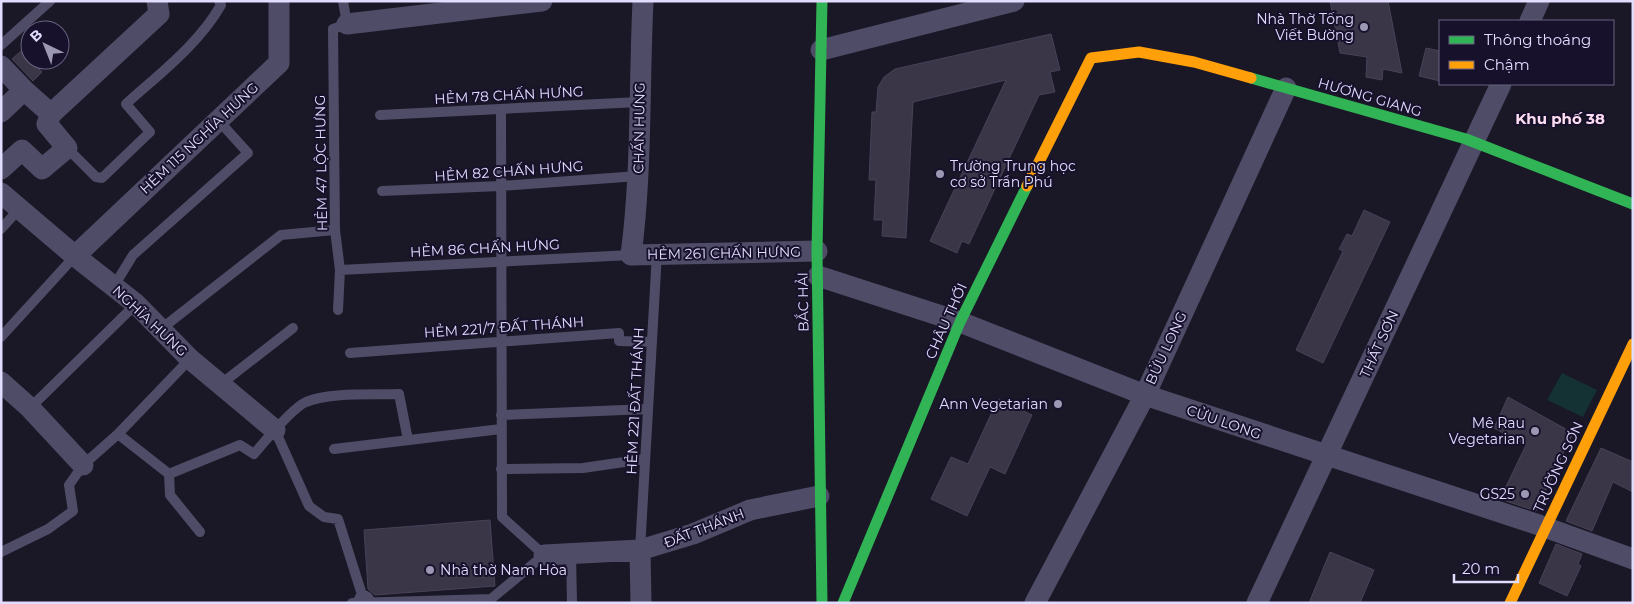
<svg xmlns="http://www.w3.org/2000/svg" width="1634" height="604" font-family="Montserrat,sans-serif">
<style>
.green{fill:#143234}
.building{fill:#3a3647;stroke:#474258}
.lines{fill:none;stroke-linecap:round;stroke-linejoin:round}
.lane{stroke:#4f4c67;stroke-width:10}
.street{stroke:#4f4c67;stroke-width:21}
.fast{stroke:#30b455;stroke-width:11}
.slow{stroke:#ff9f0a;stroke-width:11}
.poi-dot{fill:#9c97b3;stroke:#17112c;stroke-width:2}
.labels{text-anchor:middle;stroke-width:4;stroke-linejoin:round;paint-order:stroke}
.poi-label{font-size:14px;fill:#e2dcff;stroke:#17112c;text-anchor:end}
.street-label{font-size:14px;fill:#e2dcff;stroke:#17112c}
.neighbourhood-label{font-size:15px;font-weight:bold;fill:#ffdef1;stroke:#17112c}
</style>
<rect width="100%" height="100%" fill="#1a1726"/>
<!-- green -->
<path class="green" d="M1562 373 1597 390 1583 417 1547 400Z"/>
<!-- building -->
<path class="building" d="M1330 1H1388L1402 73 1383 69 1382 80 1366 77 1367 57 1340 53Z
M1051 34 1060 70 1050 72 1055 92 1039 95 969 244 962 241 957 253 930 241 1006 80 913 102 906 238 882 236 883 220H874L876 180H869L872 112H876L878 87 884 77 895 69Z
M1426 48 1440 51V81L1419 76Z
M21 51 42 72 33 81 12 59Z
M1364 210 1390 222 1323 363 1296 350 1343 251 1339 249 1347 234 1352 236Z
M1508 397 1573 433 1536 511 1500 499 1526 445 1494 428Z
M998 399 1032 415 1005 474 990 467 967 516 931 499 951 457 968 464Z
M1601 448 1633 462V492L1613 482 1592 531 1566 521Z
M490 520 495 586 375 595 368 589 364 530Z
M1556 544 1582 554 1578 564 1581 566 1567 596 1539 583Z
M1330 552 1374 570 1360 603H1309Z"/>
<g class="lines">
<!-- lane -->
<path class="lane" d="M1 45 50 1
M380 115 639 102
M67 148 96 177 102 178 150 132 126 104C159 74 199 44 221 5L219 1
M382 191 500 186 638 176
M1 229 19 209
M340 270 631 255
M114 286 133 255 248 153 218 120
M338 310 340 270 335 230 333 29 347 24 343 1
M161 329 281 235 335 230
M1 337 75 256
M350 353 619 333V341L652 342
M221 384 293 328
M30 408 136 304
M501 415 648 409
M275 430 309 506 324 517 338 519 364 601
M118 434 169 474 240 445 254 454C265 441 292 408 306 402 331 392 372 395 399 394L408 440
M334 449 501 429
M501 469 583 468 645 459
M169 474 170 495 200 532
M640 550 657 253
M1 552 48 529 73 511 69 485 83 465 118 434 190 359
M571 553 572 603
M352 603 491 599 544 555 502 517 501 109"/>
<!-- street -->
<path class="street" d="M643 1C639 85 642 172 631 255L817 251
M1530 21 1539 1
M347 24 542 1
M821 50 1014 1
M1 66 24 90 1 112
M24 90 51 114 159 14 157 1
M1 169 22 150 42 169 67 148 47 124 51 114
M1 193 75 256 136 304 190 359 275 430
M75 256 279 63V1
M818 276 960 322 1145 395 1539 525 1633 559
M1 382 30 408 83 465
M544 555 640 550
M364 601 365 603
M641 603 640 550 693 534 750 510 819 496
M1035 603 1145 395 1286 88
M1257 603 1501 84"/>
<!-- fast -->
<path class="fast" d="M822 1 817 251 822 603
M1251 78 1466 139 1633 204
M843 603 960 322 1027 186"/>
<!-- slow -->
<path class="slow" d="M1027 186 1091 58 1139 52 1194 62 1251 78
M1510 603 1633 344"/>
</g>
<!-- markers -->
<g class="poi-dot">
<circle cx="1364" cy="27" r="5"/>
<circle cx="940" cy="174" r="5"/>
<circle cx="1058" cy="404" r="5"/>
<circle cx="1535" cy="431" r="5"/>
<circle cx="1525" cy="494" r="5"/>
<circle cx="430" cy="570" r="5"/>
</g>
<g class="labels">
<!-- poi labels -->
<g class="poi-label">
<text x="1354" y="24">Nhà Thờ Tống<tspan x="1354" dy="16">Viết Bường</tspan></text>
<text x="950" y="171" text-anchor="start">Trường Trung học<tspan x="950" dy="16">cơ sở Trần Phú</tspan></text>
<text x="1048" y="409">Ann Vegetarian</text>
<text x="1525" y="428">Mê Rau<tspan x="1525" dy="16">Vegetarian</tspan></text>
<text x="1515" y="499">GS25</text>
<text x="440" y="575" text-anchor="start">Nhà thờ Nam Hòa</text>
</g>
<!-- street labels -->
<g class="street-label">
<text transform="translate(509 95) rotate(-3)" y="5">HẺM 78 CHẤN HƯNG</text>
<text transform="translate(1370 97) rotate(16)" y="5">HƯƠNG GIANG</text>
<text transform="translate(639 128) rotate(-89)" y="5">CHẤN HƯNG</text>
<text transform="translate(199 138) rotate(-43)" y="5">HẺM 115 NGHĨA HƯNG</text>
<text transform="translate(321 163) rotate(-91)" y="5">HẺM 47 LỘC HƯNG</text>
<text transform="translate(509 171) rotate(-4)" y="5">HẺM 82 CHẤN HƯNG</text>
<text transform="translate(485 248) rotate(-3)" y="5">HẺM 86 CHẤN HƯNG</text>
<text transform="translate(724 253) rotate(-1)" y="5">HẺM 261 CHẤN HƯNG</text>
<text transform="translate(803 302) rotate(-91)" y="5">BẮC HẢI</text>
<text transform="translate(150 321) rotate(43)" y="5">NGHĨA HƯNG</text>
<text transform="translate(946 321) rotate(-66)" y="5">CHÂU THỚI</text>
<text transform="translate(504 327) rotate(-4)" y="5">HẺM 221/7 ĐẤT THÁNH</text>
<text transform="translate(1379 344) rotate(-65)" y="5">THẤT SƠN</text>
<text transform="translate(1166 348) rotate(-65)" y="5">BỬU LONG</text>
<text transform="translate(635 401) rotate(-87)" y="5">HẺM 221 ĐẤT THÁNH</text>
<text transform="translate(1224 422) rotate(19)" y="5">CỬU LONG</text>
<text transform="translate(1558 467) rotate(-65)" y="5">TRƯỜNG SƠN</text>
<text transform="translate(704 528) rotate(-21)" y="5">ĐẤT THÁNH</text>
</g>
<!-- neighbourhood labels -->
<g class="neighbourhood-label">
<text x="1560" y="124">Khu phố 38</text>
</g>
</g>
<!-- border -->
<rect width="1634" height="604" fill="none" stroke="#e2dcff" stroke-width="5"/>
<!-- legend -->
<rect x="1439" y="20" width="175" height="65" fill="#17112c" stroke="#686280"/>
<rect x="1449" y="36" width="25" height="8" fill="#30b455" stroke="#686280"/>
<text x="1484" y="45" font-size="15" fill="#e2dcff">Thông thoáng</text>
<rect x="1449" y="61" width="25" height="8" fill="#ff9f0a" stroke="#686280"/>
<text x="1484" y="70" font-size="15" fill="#e2dcff">Chậm</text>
<!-- north arrow -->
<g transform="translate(45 45) rotate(317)"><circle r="24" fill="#17112c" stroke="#686280"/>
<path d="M0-4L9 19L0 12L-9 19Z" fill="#9c97b3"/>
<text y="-8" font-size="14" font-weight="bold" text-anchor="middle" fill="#e2dcff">B</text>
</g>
<!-- scale -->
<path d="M1454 574v8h64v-8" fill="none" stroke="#e2dcff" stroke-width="2.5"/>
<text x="1462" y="574" font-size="15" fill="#e2dcff" stroke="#17112c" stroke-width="4" paint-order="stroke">20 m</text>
</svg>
